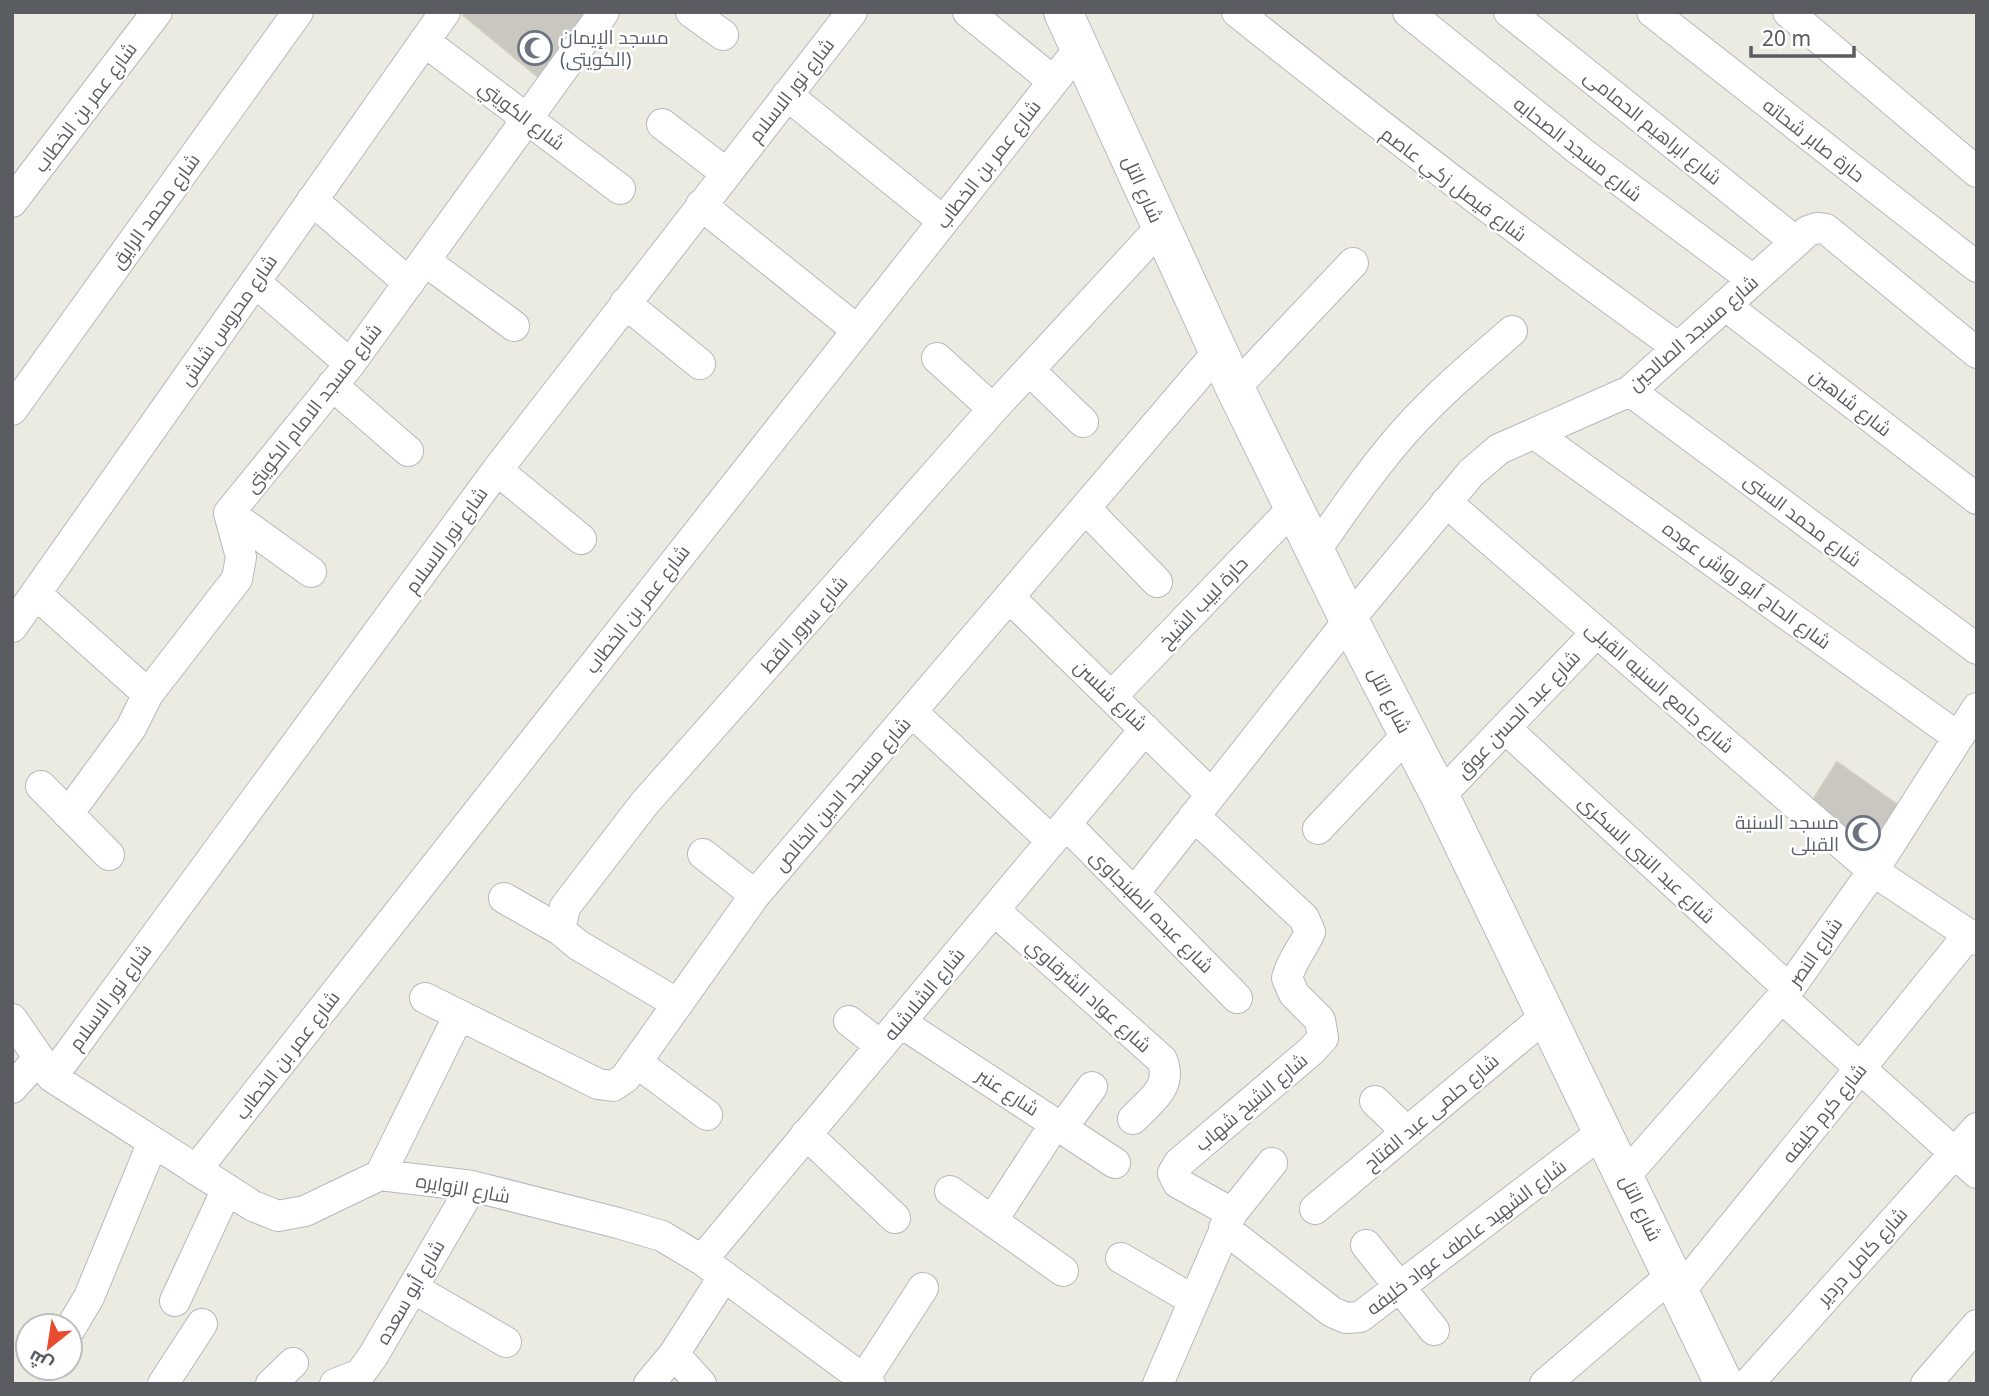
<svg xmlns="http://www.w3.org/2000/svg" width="1989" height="1396" font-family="'Noto Sans',Cairo,sans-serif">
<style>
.building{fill:#c9c7c0;stroke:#d1cdbf;stroke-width:2}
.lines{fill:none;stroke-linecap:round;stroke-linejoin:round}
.street-casing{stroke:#b6b8bd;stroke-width:32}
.secondary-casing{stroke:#b6b9bf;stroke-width:40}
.street{stroke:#fff;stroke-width:30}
.secondary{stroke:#fff;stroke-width:38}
.labels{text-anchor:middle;stroke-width:5;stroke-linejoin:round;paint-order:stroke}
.worship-label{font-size:19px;fill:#5b616d;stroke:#fff;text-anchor:start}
.street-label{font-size:19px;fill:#595c61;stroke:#fff}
</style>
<rect width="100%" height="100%" fill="#ecebe1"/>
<!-- building -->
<path class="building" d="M465 12H594L543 81 463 15Z
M1837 762 1902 808 1870 859 1809 806Z"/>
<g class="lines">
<!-- street casing -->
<g class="street-casing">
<path id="street" d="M691 12 723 35
M968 12 1053 81
M1237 12C1382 128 1527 239 1677 347
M1408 12 1580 151 1753 280
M1509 12 1796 242
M1652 12 1977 267
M1788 12 1977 172
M424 41 620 189
M787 95 943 221
M662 124 726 173
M312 200 409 283
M12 202 157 12
M701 205 857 330
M425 261 514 326
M255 282 350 364
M625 303 700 364
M1725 305 1977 499
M937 358 993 409
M1029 370 1083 422
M332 385 408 451
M1235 388 1353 263
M1630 391 1977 649
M12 410 298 12
M1535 434 1958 737
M497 470 581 539
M1446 502 1873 871 1977 940
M1085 508 1157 582
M229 513 311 572
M1315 551C1344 510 1372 468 1406 430 1438 394 1475 363 1512 331
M36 594 148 694
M1009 597 1211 794
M12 627 445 12
M1112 696 1294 507
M912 712 1052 841
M1505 728 1789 989
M41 786 109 855
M1440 796 1596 633
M68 814 131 728 148 694 237 579 241 557 229 513 350 364 604 12
M1194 816 1304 918 1310 932C1302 950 1292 959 1287 978L1294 994 1320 1020 1323 1038 1311 1051 1179 1163 1173 1173 1178 1183 1232 1213
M1066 824 1237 998
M1318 829 1408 734
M703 854 755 895
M1134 893 1349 620 1471 473 1499 449 1630 391 1808 231 1817 228 1826 229 1977 353
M504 898 560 930
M994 910 1162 1060C1173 1087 1151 1100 1133 1119
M425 998 598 1084 613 1086 625 1078 755 895 1218 352
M1782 998 1977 1173
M678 1004 578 945 560 930 565 907 644 804 993 409 1160 228
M12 1019 52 1077 253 1206 278 1216 305 1211 380 1175 472 1186 618 1223 662 1236 702 1260 870 1384
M849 1021 881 1046
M900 1022 1115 1163
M636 1062 707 1115
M52 1077 497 470 852 12
M12 1088 39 1058
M1375 1101 1407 1132
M1062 1128 1092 1087
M806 1134 895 1218
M196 1170 1079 49
M380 1175 459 1015
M1625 1176 1789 989 1873 871 1977 708
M950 1191 1063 1271
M1315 1209 1547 1015
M992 1221 1055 1124
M1224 1228 1332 1312 1346 1318 1360 1317 1604 1131
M1366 1245 1434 1330
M1121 1258 1193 1300
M702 1260 1145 729
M413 1288 506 1342
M1680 1291 1969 934
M175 1301 227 1189
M70 1329 89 1297 153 1142
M674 1354 701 1384
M864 1379 923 1288
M163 1384 202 1324
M271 1384 293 1363
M335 1384 360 1374 373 1356 472 1186
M649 1384 674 1354 724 1276
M1158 1384 1232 1213 1272 1163
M1545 1384 1672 1275
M1748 1384 1977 1128
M1926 1384 1977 1325"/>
</g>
<!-- secondary casing -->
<g class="secondary-casing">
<path id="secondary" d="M1063 12 1235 388 1349 620 1440 796 1724 1384"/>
</g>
<!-- street -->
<use href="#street" class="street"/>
<!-- secondary -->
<use href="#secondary" class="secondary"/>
</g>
<!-- icons -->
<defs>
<g id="mosque-ring" transform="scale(1.75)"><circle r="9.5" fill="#fff" stroke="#6b7280" stroke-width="1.5"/><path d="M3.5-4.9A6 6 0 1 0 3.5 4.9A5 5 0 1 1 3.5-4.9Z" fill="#6b7280"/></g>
</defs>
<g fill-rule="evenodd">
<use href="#mosque-ring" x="535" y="48"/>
<use href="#mosque-ring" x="1863" y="833"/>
</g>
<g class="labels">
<!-- worship labels -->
<g class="worship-label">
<text x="560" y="44">مسجد الإيمان<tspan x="560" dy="22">(الكويتى)</tspan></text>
<text x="1839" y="829" text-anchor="end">مسجد السنية<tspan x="1839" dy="22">القبلى</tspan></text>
</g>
<!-- street labels -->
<g class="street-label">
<text transform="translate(791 90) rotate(-52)" y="7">شارع نور الاسلام</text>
<text transform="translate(85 107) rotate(-53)" y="7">شارع عمر بن الخطاب</text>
<text transform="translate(522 115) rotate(37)" y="7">شارع الكويتي</text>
<text transform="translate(1653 127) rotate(39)" y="7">شارع ابراهيم الحمامى</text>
<text transform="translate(1814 140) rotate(38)" y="7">حارة صابر شحاته</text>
<text transform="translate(1578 149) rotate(38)" y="7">شارع مسجد الصحابه</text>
<text transform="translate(988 164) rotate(-52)" y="7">شارع عمر بن الخطاب</text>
<text transform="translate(1454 184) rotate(37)" y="7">شارع فيصل زكي عاصم</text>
<text transform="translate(1143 189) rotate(66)" y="7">شارع التل</text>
<text transform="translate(155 211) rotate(-54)" y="7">شارع محمد الرايق</text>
<text transform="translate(228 320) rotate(-55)" y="7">شارع محروس شلش</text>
<text transform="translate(1693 333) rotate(-41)" y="7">شارع مسجد الصالحين</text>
<text transform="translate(1851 402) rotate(38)" y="7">شارع شاهين</text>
<text transform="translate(313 408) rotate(-52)" y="7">شارع مسجد الامام الكويتى</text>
<text transform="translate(1803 520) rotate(37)" y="7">شارع محمد السنى</text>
<text transform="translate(446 540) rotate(-54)" y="7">شارع نور الاسلام</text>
<text transform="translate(1747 585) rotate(36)" y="7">شارع الحاج أبو رواش عوده</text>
<text transform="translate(1203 602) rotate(-46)" y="7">حارة لبيب الشيخ</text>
<text transform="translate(637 609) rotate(-52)" y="7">شارع عمر بن الخطاب</text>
<text transform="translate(804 624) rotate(-49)" y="7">شارع سرور القط</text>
<text transform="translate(1660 687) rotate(41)" y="7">شارع جامع السنيه القبلى</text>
<text transform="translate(1111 695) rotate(44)" y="7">شارع شلسن</text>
<text transform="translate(1390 700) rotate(63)" y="7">شارع التل</text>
<text transform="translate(1518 714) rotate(-46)" y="7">شارع عبد الحسن عوق</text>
<text transform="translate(842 794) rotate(-49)" y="7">شارع مسجد الدين الخالص</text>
<text transform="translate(1647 859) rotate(43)" y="7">شارع عبد النبى السكرى</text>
<text transform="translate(1152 911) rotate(45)" y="7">شارع عبده الطبنجاوى</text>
<text transform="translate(1815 952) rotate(-55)" y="7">شارع النصر</text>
<text transform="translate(924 994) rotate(-50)" y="7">شارع الشلاشله</text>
<text transform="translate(1089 995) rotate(42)" y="7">شارع عواد الشرقاوي</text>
<text transform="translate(110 997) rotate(-54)" y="7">شارع نور الاسلام</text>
<text transform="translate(287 1055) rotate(-52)" y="7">شارع عمر بن الخطاب</text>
<text transform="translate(1008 1092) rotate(33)" y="7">شارع عنبر</text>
<text transform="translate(1251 1102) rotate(-40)" y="7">شارع الشيخ شهاب</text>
<text transform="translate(1431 1112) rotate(-40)" y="7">شارع حلمى عبد الفتاح</text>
<text transform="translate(1824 1113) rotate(-51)" y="7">شارع كرم خليفه</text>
<text transform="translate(463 1188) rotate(10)" y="7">شارع الزوايره</text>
<text transform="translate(1641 1208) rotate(64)" y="7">شارع التل</text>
<text transform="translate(1466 1237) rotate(-37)" y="7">شارع الشهيد عاطف عواد خليفه</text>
<text transform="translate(1862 1256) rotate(-48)" y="7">شارع كامل دردير</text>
<text transform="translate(410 1292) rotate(-60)" y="7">شارع أبو سعده</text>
</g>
</g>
<!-- border -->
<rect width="1989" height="1396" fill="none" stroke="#595c61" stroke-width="28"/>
<!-- north arrow -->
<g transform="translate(49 1347) rotate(210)"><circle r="33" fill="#ffffff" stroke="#bdbec0" stroke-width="2"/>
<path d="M0-5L12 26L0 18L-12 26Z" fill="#e64c2d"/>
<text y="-10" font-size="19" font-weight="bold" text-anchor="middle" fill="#595c61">ش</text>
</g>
<!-- scale -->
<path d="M1751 46v10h103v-10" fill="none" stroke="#595c61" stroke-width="3.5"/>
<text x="1762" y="46" font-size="21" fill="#595c61" stroke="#ffffff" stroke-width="5" paint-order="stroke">20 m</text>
</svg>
